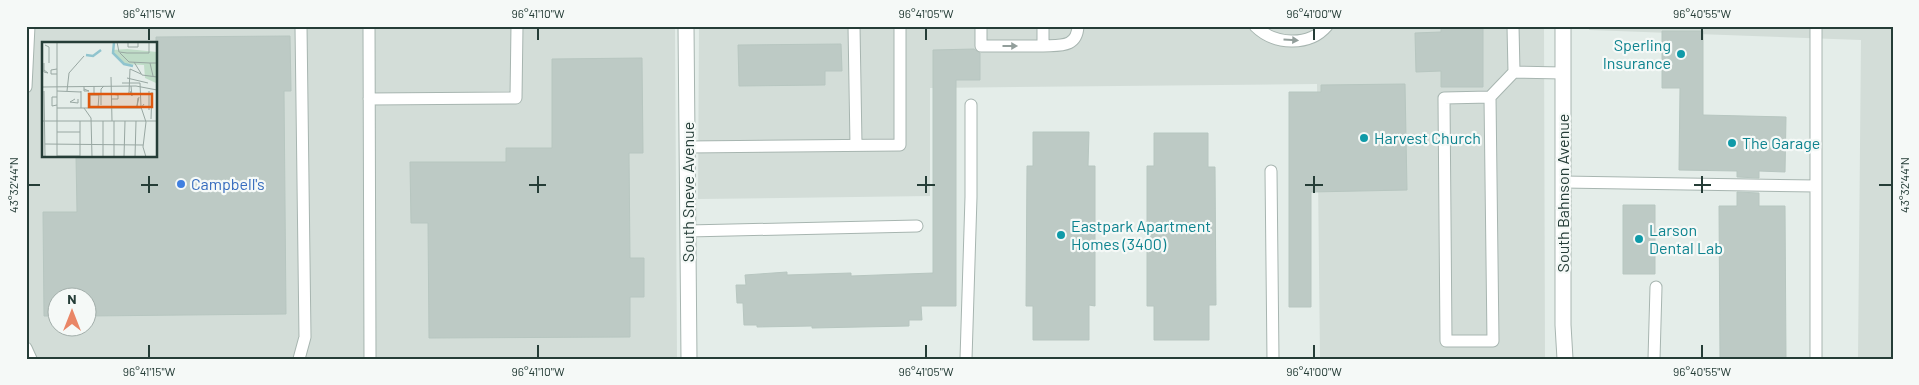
<svg xmlns="http://www.w3.org/2000/svg" width="1919" height="385" font-family="Barlow,sans-serif">
<style>
.built{fill:#d3ddd8;fill-rule:evenodd}
.building{fill:#bdcac5;stroke:#b7c6c0}
.lines{fill:none;stroke-linecap:round;stroke-linejoin:round}
.service-casing{stroke:#a7b5b0;stroke-width:13}
.minor-casing{stroke:#a7b5b0;stroke-width:17}
.tertiary-casing{stroke:#a7b5b0;stroke-width:17}
.service{stroke:#fff;stroke-width:11}
.minor{stroke:#fff;stroke-width:15}
.tertiary{stroke:#fff;stroke-width:15}
.oneway{fill:#929e9b}
.ticks{fill:none;stroke:#253d37;stroke-width:2}
.culture-dot{fill:#0f9aa8;stroke:#f5f9f7;stroke-width:2}
.shop-dot{fill:#3f7fe0;stroke:#f5f9f7;stroke-width:2}
.labels{text-anchor:middle;stroke-width:4.5;stroke-linejoin:round;paint-order:stroke}
.culture-label{font-size:16px;fill:#0d838f;stroke:#f5f9f7;text-anchor:start}
.shop-label{font-size:16px;fill:#366cbe;stroke:#f5f9f7;text-anchor:start}
.street-label{font-size:16px;fill:#253d37;stroke:#f5f9f7}
.inset-river{fill:none;stroke:#90c4ce;stroke-width:2.5}
.inset-road{fill:none;stroke:#98a7a2;stroke-width:1}
.view{fill:#de580e;fill-opacity:0.15;stroke:#de580e;stroke-width:2.5}
.inset-edge{fill:none;stroke:#253d37;stroke-width:2.5}
.neatline{fill:none;stroke:#253d37;stroke-width:2}
.ticks-label{font-size:12px;text-anchor:middle;fill:#253d37}
</style>
<rect width="100%" height="100%" fill="#e4ede9"/>
<!-- built -->
<path class="built" d="M26 26H675L677 359H26ZM44 44H156V156H44ZM58 298H88V328H58Z
M699 26H1544L1545 359H1320L1317 84 930 88V196L698 199Z
M1589 26H1893V359H1858L1861 40 1589 30Z"/>
<!-- building -->
<path class="building" d="M1441 26H1483V87H1441V71L1416 72 1415 33 1441 32Z
M1662 31H1703V115L1786 117 1785 172 1759 171V178L1737 177V171L1679 170 1680 88H1662Z
M290 36 291 91H284L286 314 88 316V298H58V316H44L43 212H77L76 156H156V37Z
M841 44 842 71H825V85L739 86 738 45Z
M974 49 980 53V80H956V306H921L922 320H909V326L812 328V326L757 327V325H744L743 303H737L736 285H746L745 275 787 272V275L851 273V276L933 273V50Z
M642 58 643 153H629L630 258H644V297H630V337L429 338 428 223H411L410 162H506V148H552V59Z
M1405 84 1407 190 1311 192V307H1289V92H1321V85Z
M1033 132H1089L1088 166H1095V306L1089 305V340H1033V306H1026L1027 166H1033Z
M1154 133H1208V167H1215L1216 305H1209V340H1154V306H1147V166H1154Z
M1737 192 1759 193V206H1785L1786 359H1720L1719 206H1737Z
M1623 205H1655V274H1623Z"/>
<g class="lines">
<!-- service casing -->
<g class="service-casing">
<path id="service" d="M369 26 370 359
M854 26 856 145
M981 26V46H1043V26
M1255 26C1274 45 1309 47 1327 26
M1513 26 1514 72 1563 73
M1043 46C1060 45 1077 48 1078 26
M26 87 29 26
M1490 97 1493 341H1446L1444 98 1490 97 1514 72
M369 99 516 98 517 26
M688 147 900 145V26
M1271 171 1273 359
M1563 182 1816 186
M688 231 917 226
M26 348 31 359
M299 359 305 337 301 26
M966 359 971 197V105
M1654 359 1656 287
M1816 359V26"/>
</g>
<!-- minor casing -->
<g class="minor-casing">
<path id="minor" d="M686 26 689 359"/>
</g>
<!-- tertiary casing -->
<g class="tertiary-casing">
<path id="tertiary" d="M1563 26V325L1565 359"/>
</g>
<!-- service -->
<use href="#service" class="service"/>
<!-- minor -->
<use href="#minor" class="minor"/>
<!-- tertiary -->
<use href="#tertiary" class="tertiary"/>
</g>
<!-- one-way arrows -->
<defs><path id="oneway-solid" d="M-6-.8H1V-3.2L6.5 0L1 3.2V.8H-6Z" transform="scale(1.25)"/></defs>
<g class="oneway">
<use href="#oneway-solid" transform="translate(1291 40) rotate(3)"/>
<use href="#oneway-solid" transform="translate(1010 46)"/>
</g>
<!-- ticks -->
<path class="ticks" d="M149 28V40M538 28V40M926 28V40M1314 28V40M1702 28V40M149 176V193M538 176V193M926 176V193M1314 176V193M1702 176V193M28 185H40M141 185H158M529 185H546M917 185H935M1305 185H1323M1694 185H1711M1879 185H1892M149 345V358M538 345V358M926 345V358M1314 345V358M1702 345V358"/>
<!-- markers -->
<g class="culture-dot">
<circle cx="1681" cy="54" r="5"/>
<circle cx="1364" cy="138" r="5"/>
<circle cx="1732" cy="143" r="5"/>
<circle cx="1061" cy="235" r="5"/>
<circle cx="1639" cy="239" r="5"/>
</g>
<circle class="shop-dot" cx="181" cy="184" r="5"/>
<g class="labels">
<!-- culture labels -->
<g class="culture-label">
<text x="1671" y="51" text-anchor="end">Sperling<tspan x="1671" dy="18">Insurance</tspan></text>
<text x="1374" y="144">Harvest Church</text>
<text x="1742" y="149">The Garage</text>
<text x="1071" y="232">Eastpark Apartment<tspan x="1071" dy="18">Homes (3400)</tspan></text>
<text x="1649" y="236">Larson<tspan x="1649" dy="18">Dental Lab</tspan></text>
</g>
<!-- shop labels -->
<g class="shop-label">
<text x="191" y="190">Campbell's</text>
</g>
<!-- street labels -->
<g class="street-label">
<text transform="translate(688 192) rotate(-90)" y="6">South Sneve Avenue</text>
<text transform="translate(1563 193) rotate(-90)" y="6">South Bahnson Avenue</text>
</g>
</g>
<!-- overview -->
<g transform="translate(42 42)">
<rect width="115" height="115" fill="#e4ede9"/>
<path d="M85 7 115 10V45L114 41 103 36 102 23 82 22 70 8Z" fill="#bfdcc7"/>
<path class="inset-river" d="M72 0 71 11 82 22 91 24M44 13 51 14 59 8"/>
<path class="inset-road" d="M15 0V115M75 0 77 10 85 11H107V0M86 0V5H96V0M3 3 7 5V21M78 11 87 20 108 21M92 20 100 33 115 35M15 27 9 28V32H15M2 28 6 31 2 30V21M111 34 108 21H115M69 35 70 79M85 36 106 41M80 41H98M98 41 99 65 104 80 101 105 104 115M42 44V49H47L42 47M52 44V53H57L56 66M0 45 94 44 115 48M2 49 3 115M15 49 39 50M25 49 27 31 42 14M88 49 90 54 89 44M69 52 76 53V57H69M84 52 87 51 88 27 99 32M15 55H10V64L15 63M96 56 95 64 97 55M33 57 28 60 36 61V57M59 63V47L62 44M15 66H99L102 62M39 66V49M42 66 49 76 50 115M48 66V53H52M107 68V49M109 77 110 50M0 79H115M38 79V115M61 79V115M72 79V115M15 90H38M115 90V114M3 102 101 103M15 114H38M82 115 83 79M93 115 94 79"/>
<path class="view" d="M47 52H110V65H47Z"/>
<rect width="115" height="115" class="inset-edge"/>
</g>
<!-- border -->
<rect width="1919" height="385" fill="none" stroke="#f5f9f7" stroke-width="55"/>
<!-- north arrow -->
<g transform="translate(72 312)"><circle r="24" fill="#f5f9f7" stroke="#a2aeaa"/>
<path d="M0-4L9 19L0 12L-9 19Z" fill="#e98666"/>
<text y="-8" font-size="14" font-weight="bold" text-anchor="middle" fill="#253d37">N</text>
</g>
<rect x="28" y="28" width="1864" height="330" class="neatline"/>
<g class="ticks-label">
<text x="149" y="18">96°41'15"W</text>
<text x="538" y="18">96°41'10"W</text>
<text x="926" y="18">96°41'05"W</text>
<text x="1314" y="18">96°41'00"W</text>
<text x="1702" y="18">96°40'55"W</text>
<text transform="translate(14 185) rotate(-90)" y="4">43°32'44"N</text>
<text transform="translate(1905 185) rotate(-90)" y="4">43°32'44"N</text>
<text x="149" y="376">96°41'15"W</text>
<text x="538" y="376">96°41'10"W</text>
<text x="926" y="376">96°41'05"W</text>
<text x="1314" y="376">96°41'00"W</text>
<text x="1702" y="376">96°40'55"W</text>
</g>
</svg>
